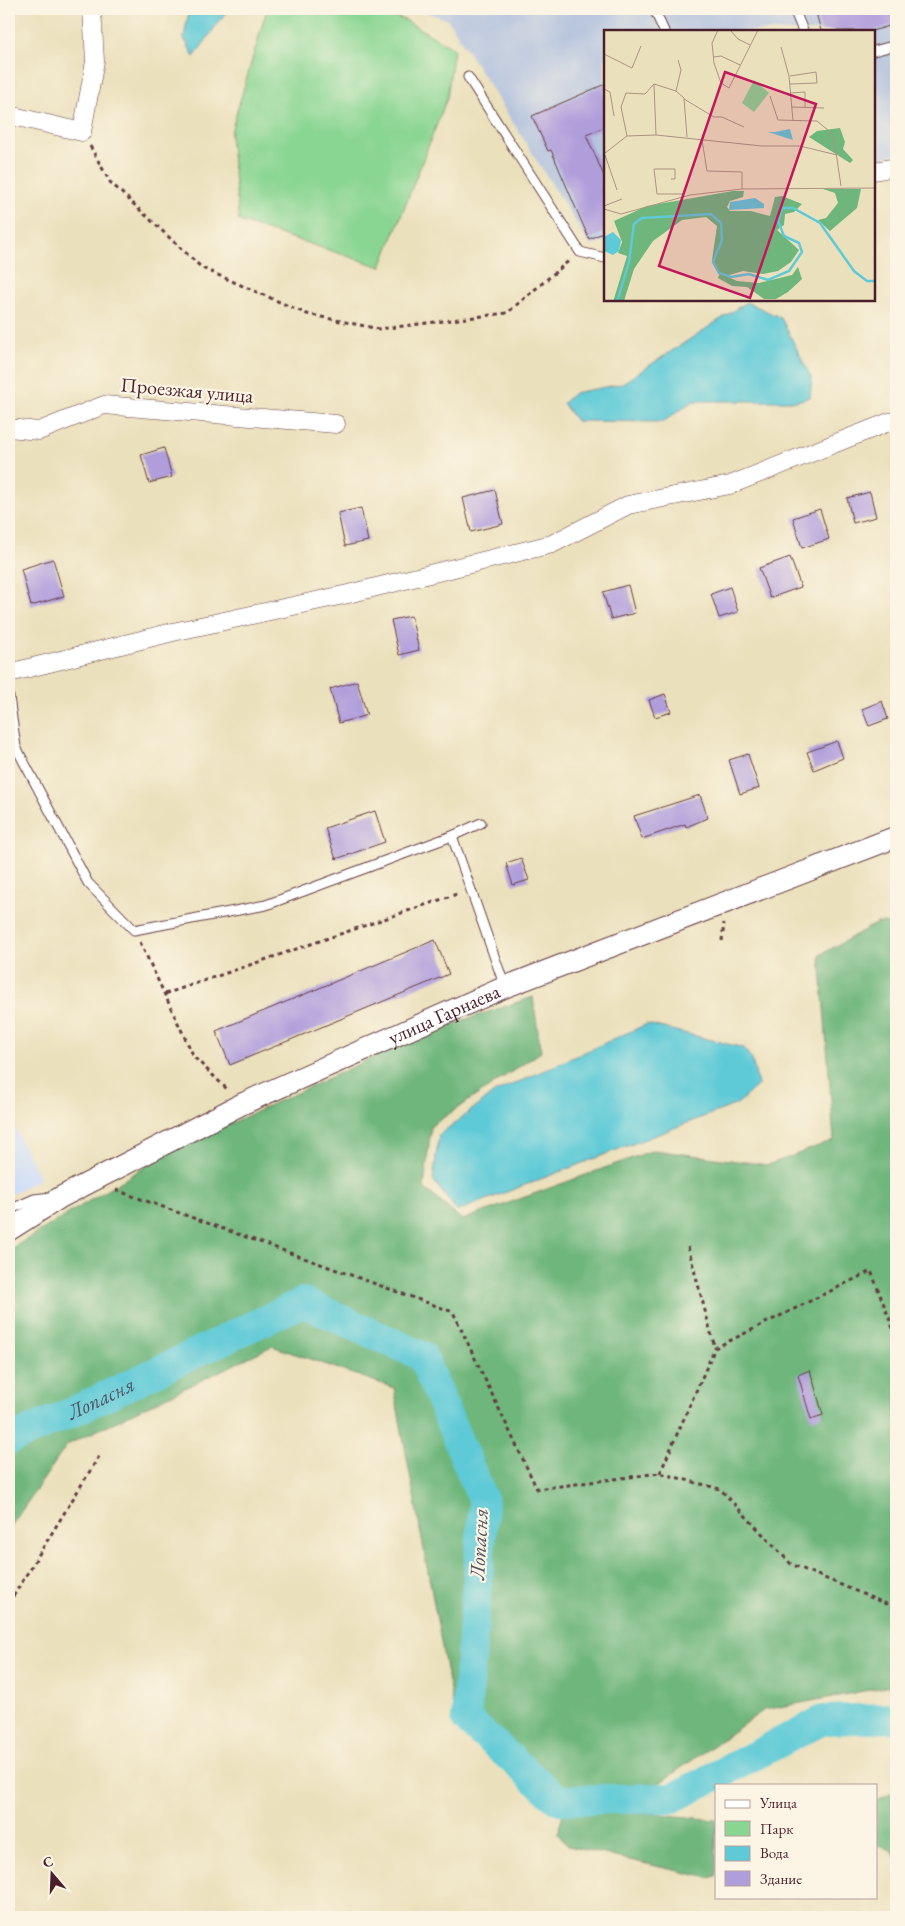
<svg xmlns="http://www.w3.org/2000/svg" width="905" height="1926" font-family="'EB Garamond',serif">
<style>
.built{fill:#cbdcf9}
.industrial{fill:#b7c5de}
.green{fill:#89d592;stroke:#6a7a5e}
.forest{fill:#6eb67c;stroke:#5c6a54}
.water{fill:#5ecad7;stroke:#547481}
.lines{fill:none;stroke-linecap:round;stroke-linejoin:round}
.river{stroke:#5ecad7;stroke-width:30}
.building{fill:#b09edb}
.service-casing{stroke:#623c41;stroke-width:11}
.minor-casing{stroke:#623c41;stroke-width:19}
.tertiary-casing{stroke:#623c41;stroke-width:23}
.path{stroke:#623c41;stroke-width:3;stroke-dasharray:4 4;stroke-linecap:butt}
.service{stroke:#fff;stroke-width:9}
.minor{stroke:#fff;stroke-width:18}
.tertiary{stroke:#fff;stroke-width:21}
.labels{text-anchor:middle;stroke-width:4.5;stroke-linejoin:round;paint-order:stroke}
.street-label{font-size:20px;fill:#4a1f2b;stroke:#fcf5e5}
.water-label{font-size:21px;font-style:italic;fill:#50525f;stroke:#fcf5e5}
.inset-river{fill:none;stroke:#5ecad7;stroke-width:2.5}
.inset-road{fill:none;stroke:#ab9382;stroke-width:1}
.view{fill:#c2185b;fill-opacity:0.15;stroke:#c2185b;stroke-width:2.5}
.inset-edge{fill:none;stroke:#4a1f2b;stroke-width:2.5}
</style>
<rect width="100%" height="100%" fill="#fcf5e5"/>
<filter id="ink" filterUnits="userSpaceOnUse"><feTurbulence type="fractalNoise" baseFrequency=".02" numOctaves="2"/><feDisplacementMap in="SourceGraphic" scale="10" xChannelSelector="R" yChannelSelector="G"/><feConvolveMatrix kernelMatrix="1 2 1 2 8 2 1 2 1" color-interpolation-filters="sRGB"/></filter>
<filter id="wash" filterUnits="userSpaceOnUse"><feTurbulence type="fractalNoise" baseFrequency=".0096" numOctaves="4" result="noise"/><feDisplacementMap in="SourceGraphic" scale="20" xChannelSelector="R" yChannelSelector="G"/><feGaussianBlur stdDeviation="1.12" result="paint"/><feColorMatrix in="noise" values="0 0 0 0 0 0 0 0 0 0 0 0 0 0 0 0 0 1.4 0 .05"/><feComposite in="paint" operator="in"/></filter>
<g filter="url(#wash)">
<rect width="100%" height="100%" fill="#ebe0bc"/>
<!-- built -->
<path class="built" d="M9 1116 40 1179 9 1195Z"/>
<!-- industrial -->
<path class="industrial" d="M417 9H896V154L874 161V31H605V241L591 246 448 20Z"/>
<!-- green -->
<path class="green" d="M267 9H368L405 20 454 49 447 98 381 267 239 221 230 135Z"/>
<!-- forest -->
<path class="forest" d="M877 923 896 924V1685L764 1710 621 1810 716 1820V1876L709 1878 568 1846 558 1834 565 1805 453 1707 394 1388 272 1346 67 1445 9 1529V1250L169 1152 428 1032 533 997 541 1052 431 1126 424 1188 462 1220 654 1150 768 1165 834 1140 820 955Z
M896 1791V1858L891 1850 876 1845V1801Z"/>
<!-- water -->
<path class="water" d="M189 9H228L194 57 184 38Z
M747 302 781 318 812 379 810 397 797 401H693L663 422 576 421 563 403 574 393 621 384Z
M647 1024 744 1048 752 1060 758 1085 737 1104 457 1211 433 1180 439 1135 494 1093Z"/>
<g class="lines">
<!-- river -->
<path class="river" id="s1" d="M9 1440 66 1415 303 1302 422 1356 484 1502 466 1719 558 1800 673 1798 823 1720 896 1718"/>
</g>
<g id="blocks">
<!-- building -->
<path class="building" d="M815 9H896V24L872 31H821Z
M605 84V127L586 135 605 178V232L589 239 551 150 548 151 532 116Z
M164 448 172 477 149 483 141 455Z
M495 490 503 524 471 532 463 498Z
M870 492 876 517 853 523 847 498Z
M361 508 368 541 345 546 338 513Z
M820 509 829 539 802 548 793 518Z
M790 557 801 587 770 598 759 568Z
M53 559 64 596 31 606 21 569Z
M628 585 635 613 611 619 603 592Z
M730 587 738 612 719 618 711 594Z
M411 616 419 650 399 655 391 620Z
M357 681 367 715 339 723 330 689Z
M665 694 671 712 655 717 649 700Z
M882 701 888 719 869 726 862 709Z
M837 741 843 758 814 770 807 752Z
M748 754 759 788 740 794 729 760Z
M700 795 708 818 686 827 685 824 642 839 634 816Z
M375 811 385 842 336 859 325 828Z
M521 858 529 880 513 885 506 863Z
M435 940 449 974 230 1065 216 1031Z
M810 1370 823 1415 811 1419 798 1375Z"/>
</g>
</g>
<g filter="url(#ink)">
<use href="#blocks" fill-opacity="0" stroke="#623c41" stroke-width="1"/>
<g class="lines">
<!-- service casing -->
<g class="service-casing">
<path id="service" d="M654 9 664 31
M794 9 803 31
M874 51 896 45
M468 77 580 252 605 258
M9 697 16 747 88 883 134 930 266 905 452 836 505 987
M452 836 481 823
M9 1210 34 1199 51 1197"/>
</g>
<!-- minor casing -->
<g class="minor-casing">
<path id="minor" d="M9 115 82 132 95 61 92 9
M874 171 896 167
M9 428 39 431 104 405 336 424
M9 673 173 632 348 594 552 544 628 505 730 485 889 422H896"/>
</g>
<!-- tertiary casing -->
<g class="tertiary-casing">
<g id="tertiary">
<path id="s2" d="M9 1230 61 1197 242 1104 505 987 896 837"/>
</g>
</g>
<!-- path -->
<path class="path" d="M90 146 110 182 202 268 307 314 379 329 507 313 571 259
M722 941 724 923
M140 942 194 1057 229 1091
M165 994 460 893
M116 1190 453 1312 537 1489 660 1473 720 1489 791 1564 896 1608
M688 1247 715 1348
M892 1410 896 1393
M660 1473 715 1348 871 1271 896 1336
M9 1603 101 1453"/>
<!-- service -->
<use href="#service" class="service"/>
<!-- minor -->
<use href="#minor" class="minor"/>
<!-- tertiary -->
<use href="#tertiary" class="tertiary"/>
</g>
</g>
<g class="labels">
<!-- street labels -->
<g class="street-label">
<text transform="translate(187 390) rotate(5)" y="7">Проезжая улица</text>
<text dy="7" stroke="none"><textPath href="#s2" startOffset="486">улица Гарнаева</textPath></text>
</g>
<!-- water labels -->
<g class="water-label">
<text dy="7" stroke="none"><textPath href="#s1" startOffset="101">Лопасня</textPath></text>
<text transform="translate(479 1544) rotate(-87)" y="7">Лопасня</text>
</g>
</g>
<!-- overview -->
<g transform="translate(604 30)">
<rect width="271" height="271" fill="#ebe0bc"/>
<path d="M150 50 165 63 150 82 138 73Z" fill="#89d592"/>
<path d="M236 98 241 112 239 119 249 130 246 133 205 107 213 101ZM219 159H257L253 178 226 201 214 190 222 188 234 173 231 163ZM129 161H140L139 167 126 171 123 177 126 181H147L166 186 171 167 178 166 198 174 190 182 181 184 180 195 173 200 195 220 187 232 174 241 159 244 139 241 122 246 133 251 155 253 188 245 194 237 198 249 184 262 172 269H160L143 257 128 256 114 248 116 243 108 230 113 196 102 187 78 190 49 211 30 239 20 271 9 272 23 226 14 223 18 212 10 191 43 176Z" fill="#6eb67c"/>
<path d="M186 99 189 110 164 102H171ZM151 168 160 174V178L125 180 126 172ZM9 202 17 210 15 221 9 225 0 221V207Z" fill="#5ecad7"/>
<path class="inset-river" d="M13 272 25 232 30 194 38 188 107 184 117 193 118 210 109 232 115 243 127 247 145 244 164 250 185 241 198 222 195 213 180 206 174 191 178 178H189L216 193 250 241 263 251H272"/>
<path class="inset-road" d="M114 0 108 13 110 33 117 53 125 58 154 0M126 0 134 9 146 15M177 17 185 46 189 91M0 24 28 38 37 16M110 27 117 26 136 35M186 46 212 42 213 53 186 54M50 54 72 61 80 68 83 107M50 54 52 105M0 59 6 62 10 86M72 61 77 40 74 30M187 63 201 62V77M166 66 174 90 213 91 225 101 230 109 237 156M80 69 110 87H118L140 97M188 77 220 78M23 106 17 77 22 63 41 64 50 54M98 110 103 141 138 142V159M1 123 23 106 52 105 158 116H196L233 125M1 125 13 160M67 149H71V139H50L53 164H80M0 176 18 169M0 179 17 184 86 165 138 159 272 158"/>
<path class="view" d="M121 42 212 74 146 268 55 236Z"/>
<rect width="271" height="271" class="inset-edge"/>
</g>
<!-- margin -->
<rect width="905" height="1926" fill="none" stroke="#fcf5e5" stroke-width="30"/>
<!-- legend -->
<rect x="715" y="1784" width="162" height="115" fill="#fcf5e5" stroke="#b59f9b"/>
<rect x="725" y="1800" width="25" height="8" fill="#ffffff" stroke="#b59f9b"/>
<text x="760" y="1808" font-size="15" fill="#4a1f2b">Улица</text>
<rect x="725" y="1821" width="25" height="15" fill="#89d592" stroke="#b59f9b"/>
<text x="760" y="1834" font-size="15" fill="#4a1f2b">Парк</text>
<rect x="725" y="1846" width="25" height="15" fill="#5ecad7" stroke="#b59f9b"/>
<text x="760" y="1858" font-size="15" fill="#4a1f2b">Вода</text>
<rect x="725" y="1871" width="25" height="15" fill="#b09edb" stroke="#b59f9b"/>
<text x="760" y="1884" font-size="15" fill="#4a1f2b">Здание</text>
<!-- north arrow -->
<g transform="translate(52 1874) rotate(341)" stroke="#fcf5e5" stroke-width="4" paint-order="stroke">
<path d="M0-4L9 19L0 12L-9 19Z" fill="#4a1f2b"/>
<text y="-8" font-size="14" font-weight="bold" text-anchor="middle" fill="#4a1f2b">С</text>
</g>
</svg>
